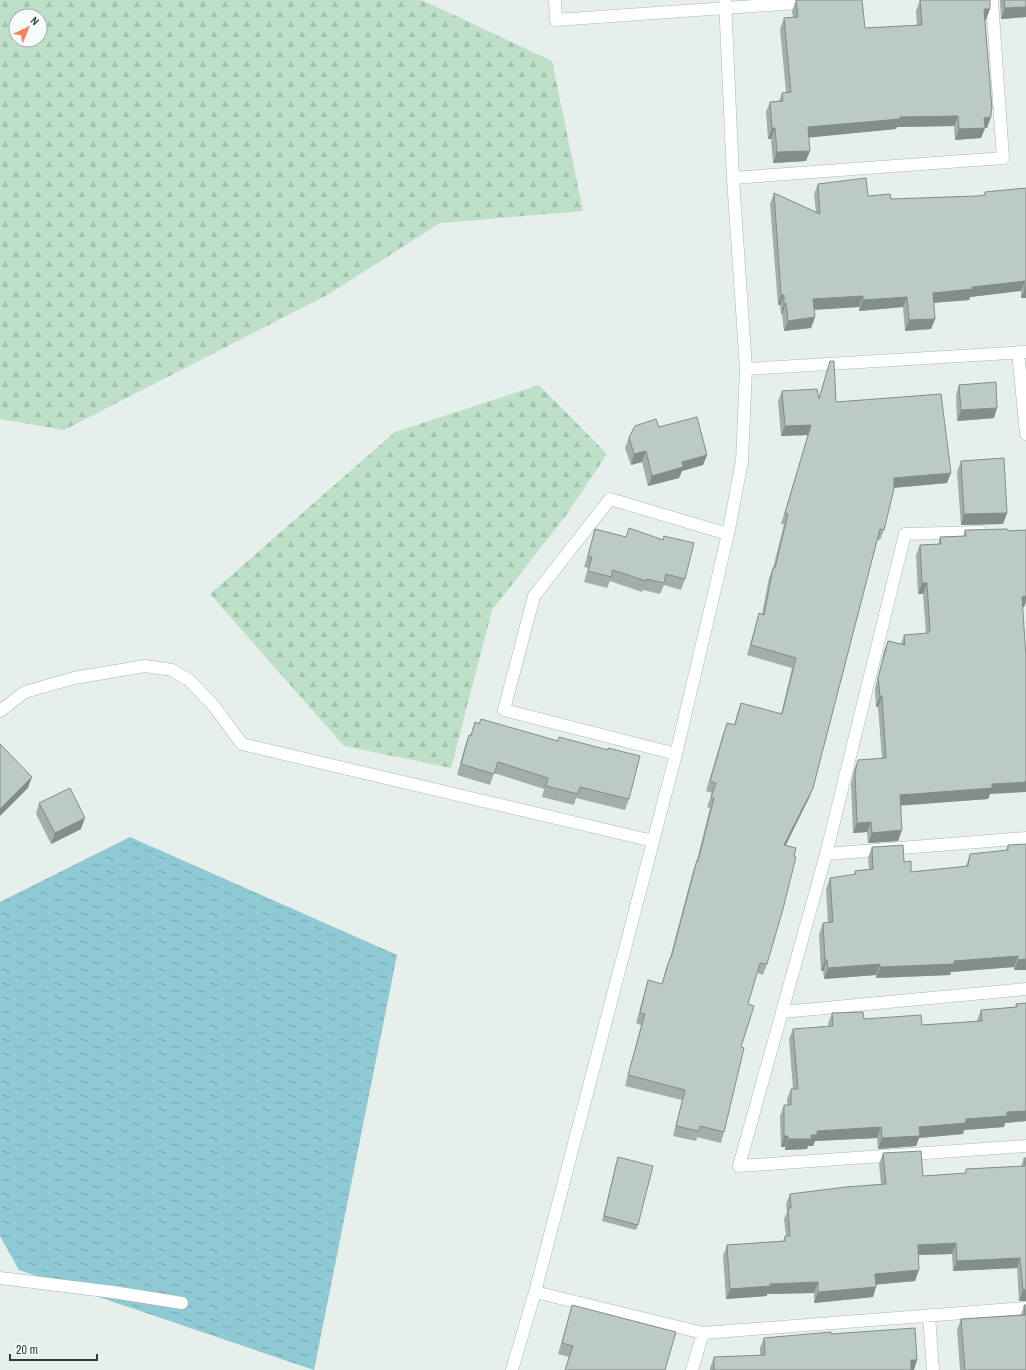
<svg xmlns="http://www.w3.org/2000/svg" width="1026" height="1370" font-family="'Archivo Narrow',sans-serif">
<style>
.forest{fill:url(#forest-firs);fill-rule:evenodd}
.water{fill:url(#water-ripples)}
.lines{fill:none;stroke-linecap:round;stroke-linejoin:round}
.lane-casing{stroke:#a8b8b2;stroke-width:13}
.street-casing{stroke:#a8b8b2;stroke-width:13}
.secondary-casing{stroke:#a4bbb3;stroke-width:13}
.lane{stroke:#fff;stroke-width:12}
.street{stroke:#fff;stroke-width:12}
.secondary{stroke:#fff;stroke-width:12}
.wall{fill:#a1aea9}
.shaded-wall{fill:#838d89}
.building{fill:#bbcac4;stroke:#838d89}
</style>
<defs>
<pattern id="forest-firs" width="22" height="20" patternUnits="userSpaceOnUse"><rect width="22" height="20" fill="#bfe0c8"/><path d="M5 1l3.5 6h-7zM16 11l3.5 6h-7z" fill="#a4c1ad"/></pattern>
<pattern id="water-ripples" width="26" height="14" patternUnits="userSpaceOnUse"><rect width="26" height="14" fill="#8ec9d4"/><path d="M2 4q2-2 4 0t4 0M15 11q2-2 4 0t4 0" fill="none" stroke="#74a5ad"/></pattern>
</defs>
<rect width="100%" height="100%" fill="#e6efeb"/>
<!-- forest -->
<path class="forest" d="M0 0H422L552 61 583 211 440 223 329 294 64 430 0 419ZM16 16H40V40H16Z
M539 385 607 454 567 514 492 610 451 768 344 746 210 594 395 432Z"/>
<!-- water -->
<path class="water" d="M130 837 397 955 314 1370 19 1270 0 1236V902Z"/>
<g class="lines">
<!-- lane casing -->
<g class="lane-casing">
<path id="lane" d="M0 1278 113 1292 182 1303"/>
</g>
<!-- street casing -->
<g class="street-casing">
<path id="street" d="M555 0 556 20 840 0
M733 178 1003 158 992 0
M1018 352 1026 434
M981 532 905 534 826 854 739 1166 1026 1146
M0 711 25 692 74 678 145 666 172 670 189 680 214 706 242 744 653 841
M676 754 504 710 534 596 610 499 728 534
M826 854 1026 838
M783 1012 1026 989
M535 1292 703 1333 1026 1308
M929 1315 933 1370
M692 1370 703 1333"/>
</g>
<!-- secondary casing -->
<g class="secondary-casing">
<path id="secondary" d="M746 369 1026 352
M512 1370 535 1292 676 754 728 534 742 461 746 369 733 178 725 0"/>
</g>
<!-- lane -->
<use href="#lane" class="lane"/>
<!-- street -->
<use href="#street" class="street"/>
<!-- secondary -->
<use href="#secondary" class="secondary"/>
</g>
<!-- wall -->
<path class="wall" d="M796 0 865 28 917 25 916 11 920 0 986 20H985L992 109 987 128H985L981 138 955 140 954 126 897 127 896 129 809 137 806 161 773 163 771 139H768L766 112 770 102 779 101 782 93 786 92 780 29 784 18H793L792 11Z
M1000 0H1026V17L1001 19Z
M818 184 868 196 891 199 977 196 984 195 985 192 1026 188V298H1021V291L970 297 969 300 934 303 935 319 931 329 905 331 903 307 859 311V307L814 310 815 317 811 328 784 331 782 314H781L780 305H778L770 204 774 193 816 212 814 194Z
M830 361 836 402 947 483 894 488 884 530 880 540H877L813 788 809 798 785 845 767 964 763 975 757 973 748 1004 741 1047 724 1132 721 1143 697 1137 696 1141 673 1136 682 1100 625 1086 641 1025 636 1023 645 990 648 980 662 984 666 968 670 958 693 871 697 860 710 808 707 807 712 793 706 791 723 734 727 723 734 725 737 714 741 703 781 714 792 668 747 655 756 623 759 613 762 614 769 578 773 568 784 524H781L808 435 781 436 778 401 782 391 819 398Z
M959 385 994 418 957 421 956 395Z
M659 427 707 455 703 465 682 471 679 478 648 486 642 462 631 465 625 448 629 437Z
M961 461 1007 513 1003 524 961 525 957 472Z
M595 529 626 537 663 539 664 536 685 579 681 590 664 585 660 594 643 590 642 592 610 581 607 588 584 582 588 568 584 567 592 540Z
M965 530 1008 531 1026 530V602L1024 607H1023L990 794 988 799 901 805 898 841 868 843 867 832 853 833 851 784 854 770 858 760 882 758 878 707H876L875 689 884 651 888 641 901 644 904 635 926 633 923 594H918L916 555 920 545 938 544 940 537 963 536Z
M475 722 557 741 559 737 629 799 625 810 576 798 574 805 542 797 544 789 494 773 490 785 457 775 465 746 469 735 470 736Z
M39 803 81 829 51 844 36 814Z
M1008 845 1026 970H1014V967L951 972 950 975 876 978V975L824 979 823 971H821L819 934 823 923H828L826 889 830 878 854 875 855 871 869 869 868 858 872 847 904 862 911 872 966 866 970 854 1006 851Z
M1026 1003V1121L1005 1123 1004 1127 964 1130 963 1134 919 1138 916 1146 878 1149 877 1138 815 1141 813 1146H808L807 1149 785 1150V1147H781L780 1116 784 1105H787V1099L791 1089H793L789 1039 793 1029 829 1026 828 1024 832 1013 864 1019 922 1025 977 1021 981 1010 1015 1007 1016 1004Z
M883 1153 923 1176 965 1173 966 1169 1021 1166 1024 1158H1026V1301H1019L1017 1268 953 1271 952 1254 919 1255 915 1281 876 1284 873 1297 814 1303V1293L767 1294V1296L726 1299 723 1256 727 1245 783 1241 785 1236H786L784 1219 787 1212 786 1204 790 1194 881 1184 879 1164Z
M618 1157 638 1225 636 1230 602 1221 616 1163Z
M572 1305 665 1370H565L569 1357 558 1354 569 1316Z
M1024 1305H1026V1370H960L957 1330 961 1319 1021 1315Z
M831 1334 914 1370H710V1368L714 1357 760 1355V1348L764 1338Z"/>
<!-- shaded-wall -->
<path class="shaded-wall" d="M1026 7V17L1001 19 1005 8Z
M984 9H990L986 20H980Z
M992 109 990 117H991L987 128H985L981 138 955 140 959 129 991 110Z
M958 116 954 126 897 127 896 129 805 138 808 127 900 117Z
M772 128H775L771 139H768Z
M810 151 806 161 773 163 777 152Z
M1025 281 1021 291 970 297 969 300 929 303 933 293 972 287Z
M1025 288H1026V298H1021Z
M781 295H784L780 305H778Z
M863 296 859 307 809 310 813 299Z
M907 297 903 307 859 311 863 300Z
M786 303 782 314H781L784 304Z
M815 317 811 328 784 331 788 321Z
M935 319 931 329 905 331 909 320Z
M997 408 994 418 957 421 961 410Z
M811 425 808 435 781 436 785 426Z
M646 451 642 462 631 465 634 454Z
M707 455 703 465 682 471 679 478 648 486 652 476 682 462Z
M951 473 947 483 890 488 894 478Z
M1007 513 1003 524 961 525 964 514Z
M922 583H927L923 594H918Z
M1026 591V602L1024 607H1018L1022 597Z
M880 696H882L878 707H876Z
M32 777 28 788 0 816V809Z
M1026 782V792L990 794 988 799 896 806 900 795 992 784Z
M813 788 809 798 781 855 784 845Z
M85 818 81 829 51 844 55 833Z
M871 822 867 832 853 833 857 823Z
M902 830 898 841 868 843 872 833Z
M1018 956 1014 967 951 972 950 975 876 978 880 967Z
M1026 959V970H1014L1018 960Z
M825 960H827L823 971H821Z
M880 964 876 975 824 979 828 968Z
M1026 1111V1121L1005 1123 1004 1127 964 1130 963 1134 919 1138 916 1146 878 1149 882 1138 919 1127 1007 1112Z
M881 1127 877 1138 815 1141 813 1146H808L807 1149 785 1150 788 1139 811 1135 817 1131Z
M784 1136H788L785 1147H781Z
M956 1243 952 1254 915 1255 918 1245Z
M1020 1258 1017 1268 953 1271 957 1261Z
M919 1270 915 1281 872 1285 875 1274Z
M818 1282 814 1293 767 1294V1296L726 1299 730 1289 770 1284Z
M876 1287 873 1297 814 1303 818 1292Z
M1023 1290H1026V1301H1019Z
M911 1360H917L914 1370H907Z"/>
<!-- building -->
<path class="building" d="M796 0H862L865 28 922 25 920 0H990V9H984L992 109 991 110V117L984 118 985 128 959 129 958 116 900 117V119L808 127 810 151 777 152 775 128H772L770 102 783 101 782 93 791 92 784 18 798 17Z
M1004 0H1026V7L1005 8Z
M866 178 868 196 890 194 891 199 977 196 985 195V192L1026 188V288H1025V281L972 287 973 289 933 293 935 319 909 320 907 297 863 300V296L813 299 815 317 788 321 786 303 784 304V295H781L774 193 820 214 818 184Z
M830 361H834L836 402 941 394 951 473 894 478V489L884 530 880 529 813 788 784 845 796 848 794 856 796 857 783 909 767 964 760 963 748 1004 754 1006 741 1047 744 1048 724 1132 700 1126 699 1131 676 1126 685 1090 628 1075 645 1014 640 1013 648 980 662 984 670 958H671L697 860 698 861 714 798 711 797 716 783 710 781 727 723 735 725 741 703 782 714 796 658 751 645 759 613 764 615 773 568H775L788 514 785 513 811 425 785 426 782 391 817 389 819 399Z
M996 382 997 408 961 410 959 385Z
M697 417 707 455 682 462 683 467 652 476 646 451 634 454 629 437 635 426 656 419 659 427Z
M1004 458 1007 513 964 514 961 461Z
M629 528 663 540 664 536 694 543 685 579 666 574 664 583 647 579 646 581 613 570 611 577 588 571 592 557 588 556 595 529 626 537Z
M1007 529 1008 531 1026 530V596L1022 597 1026 657V782L992 784V788L900 795 902 830 872 833 871 822 857 823 855 773 858 760 886 758 882 696H880L878 678 888 641 905 645 904 635 928 633 930 631 927 583H922L920 545 941 544 940 537 966 536 965 530Z
M481 719 558 741 559 737 608 750V748L640 756 629 799 580 787 578 794 546 786 548 778 498 762 494 774 461 764 469 735 471 736 475 722 479 724Z
M0 744 32 777 0 809Z
M70 788 85 818 55 833 39 803Z
M1026 844V959L1018 960V956L954 961V964L880 967V964L828 968 827 960H825L823 923 833 922 830 878 856 874 855 871 873 869 872 847 903 845 904 862 911 861V872L968 866 970 854 1008 850V845Z
M1026 1003V1111L1007 1112V1116L966 1119V1123L919 1127 920 1136 882 1138 881 1127 817 1131V1135H811V1139H788V1136H784V1105H791V1089H798L793 1029 833 1026 832 1013 863 1012 864 1019 921 1015 922 1025 982 1021 981 1010 1017 1007 1016 1004Z
M921 1151 923 1176 966 1173V1169L1025 1166 1024 1158H1026V1290H1023L1020 1258 957 1261 956 1243 918 1245 919 1270 875 1274 876 1287 818 1292V1282L770 1284 771 1286 730 1289 727 1245 785 1241V1236H790L788 1208H791L790 1194 846 1187 886 1184 883 1153Z
M618 1157 653 1166 638 1225 604 1216Z
M572 1305 676 1332 665 1370H565L573 1346 562 1343Z
M1024 1305H1026V1370H965L961 1319 1025 1315Z
M915 1328 917 1360H911V1370H714V1357L765 1355 764 1338 831 1332V1334Z"/>
<!-- north arrow -->
<g transform="translate(28 28) rotate(44)"><circle r="19" fill="#f7fbf9" stroke="#a3b1ad"/>
<path d="M0-3L7 15L0 10L-7 15Z" fill="#f4845f"/>
<text y="-6" font-size="11" font-weight="bold" text-anchor="middle" fill="#24423a">N</text>
</g>
<!-- scale -->
<path d="M10 1354v6h87v-6" fill="none" stroke="#24423a" stroke-width="2"/>
<text x="16" y="1354" font-size="12" fill="#24423a" stroke="#f7fbf9" stroke-width="3" paint-order="stroke">20 m</text>
</svg>
